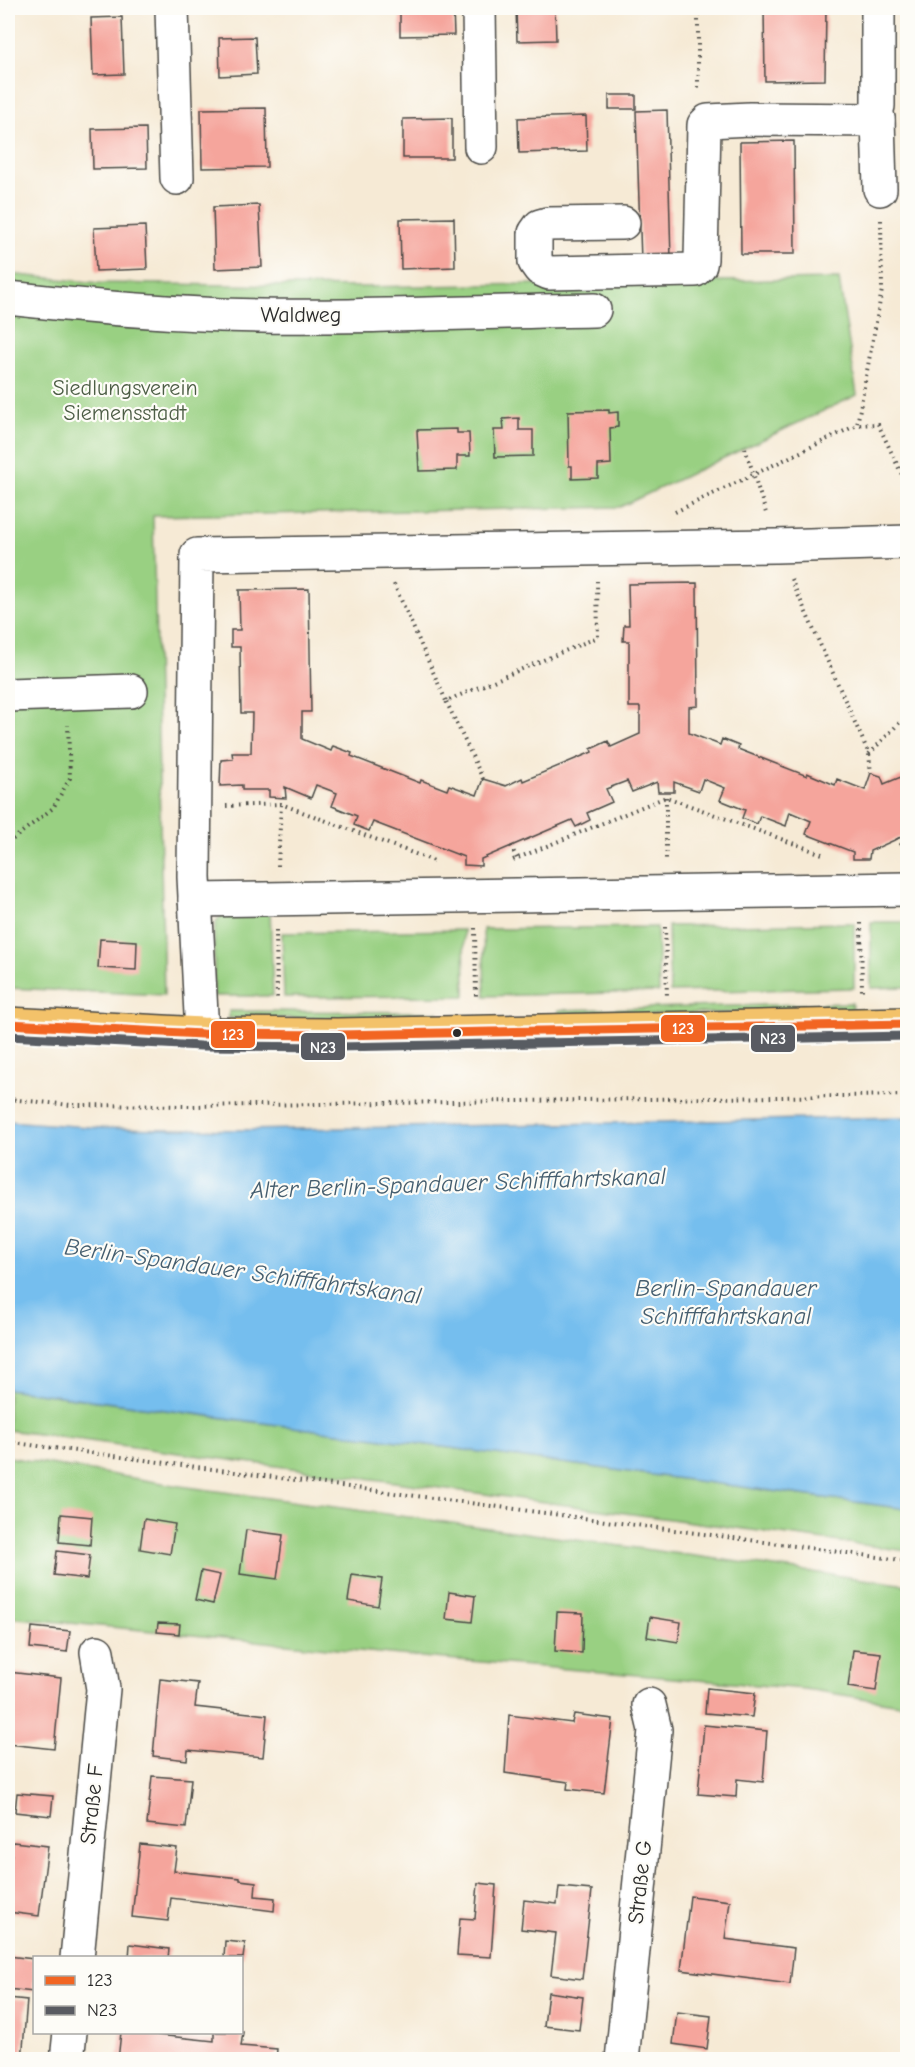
<svg xmlns="http://www.w3.org/2000/svg" width="915" height="2067" font-family="'Comic Neue',sans-serif">
  <rect width="100%" height="100%" fill="#fdfcf7"/>
  <filter id="ink" filterUnits="userSpaceOnUse"><feTurbulence type="fractalNoise" baseFrequency=".0167" numOctaves="2"/><feDisplacementMap in="SourceGraphic" scale="12" xChannelSelector="R" yChannelSelector="G"/><feConvolveMatrix kernelMatrix="1 2 1 2 8 2 1 2 1" color-interpolation-filters="sRGB"/></filter>
  <filter id="wash" filterUnits="userSpaceOnUse"><feTurbulence type="fractalNoise" baseFrequency=".008" numOctaves="4" result="noise"/><feDisplacementMap in="SourceGraphic" scale="24" xChannelSelector="R" yChannelSelector="G"/><feGaussianBlur stdDeviation="1.35" result="paint"/><feColorMatrix in="noise" values="0 0 0 0 0 0 0 0 0 0 0 0 0 0 0 0 0 1.4 0 .05"/><feComposite in="paint" operator="in"/></filter>
  <g filter="url(#wash)">
    <rect width="100%" height="100%" fill="#f6ead5"/>
    <g fill="#99d082" stroke="#627e56" stroke-width="1.5">
      <path d="M 8,274 L 99,283 L 361,287 L 839,279 L 857,395 L 620,507 L 153,516 L 164,995 L 8,988 Z"/>
      <path d="M 270,909 L 273,996 L 214,996 L 214,932 L 217,920 L 226,912 Z"/>
      <path d="M 871,922 L 907,922 L 907,987 L 871,988 Z"/>
      <path d="M 854,923 L 854,988 L 670,992 L 668,926 Z"/>
      <path d="M 657,927 L 659,992 L 485,996 L 483,929 Z"/>
      <path d="M 464,930 L 465,996 L 284,997 L 282,933 Z"/>
      <path d="M 852,1003 L 852,1010 L 559,1016 L 558,1010 Z"/>
      <path d="M 229,1011 L 438,1012 L 437,1018 L 229,1018 Z"/>
      <path d="M 8,1389 L 907,1509 L 907,1551 L 8,1430 Z"/>
      <path d="M 8,1457 L 180,1486 L 907,1585 L 907,1705 L 805,1689 L 421,1657 L 8,1617 Z"/>
    </g>
    <path fill="#75beee" stroke="#50748c" stroke-width="1.5" d="M 907,1117 L 907,1509 L 8,1389 L 8,1121 L 102,1128 L 245,1130 Z"/>
    <g id="blocks">
      <g fill="#f5a59c">
        <path d="M 400,8 L 453,8 L 454,35 L 400,36 Z"/>
        <path d="M 516,8 L 555,8 L 556,40 L 517,41 Z"/>
        <path d="M 764,8 L 826,8 L 825,80 L 765,81 Z"/>
        <path d="M 122,17 L 124,74 L 93,75 L 91,18 Z"/>
        <path d="M 255,37 L 257,74 L 220,76 L 219,38 Z"/>
        <rect x="609" y="95" width="27" height="14"/>
        <path d="M 266,108 L 267,167 L 202,168 L 201,109 Z"/>
        <path d="M 667,110 L 671,260 L 641,261 L 636,111 Z"/>
        <path d="M 586,116 L 587,151 L 519,153 L 518,118 Z"/>
        <path d="M 452,118 L 452,158 L 403,158 L 403,119 Z"/>
        <path d="M 146,128 L 147,168 L 93,169 L 92,129 Z"/>
        <path d="M 794,141 L 795,254 L 741,254 L 740,142 Z"/>
        <path d="M 259,205 L 262,267 L 215,269 L 213,207 Z"/>
        <path d="M 454,218 L 455,267 L 401,269 L 400,219 Z"/>
        <path d="M 145,226 L 147,269 L 96,271 L 94,228 Z"/>
        <path d="M 609,410 L 609,413 L 618,412 L 618,427 L 610,428 L 611,464 L 598,465 L 598,478 L 572,479 L 572,466 L 569,466 L 568,411 Z"/>
        <path d="M 519,418 L 519,430 L 533,430 L 533,456 L 495,457 L 494,430 L 504,430 L 503,419 Z"/>
        <path d="M 457,429 L 457,433 L 469,433 L 470,456 L 457,456 L 457,470 L 419,471 L 417,430 Z"/>
        <path d="M 697,583 L 698,706 L 689,707 L 689,733 L 720,745 L 722,739 L 739,746 L 738,749 L 807,776 L 807,773 L 835,785 L 837,779 L 865,790 L 871,773 L 881,776 L 884,784 L 908,774 L 908,834 L 870,851 L 869,859 L 853,859 L 853,852 L 806,834 L 811,821 L 790,812 L 786,826 L 760,816 L 757,824 L 742,818 L 745,810 L 720,800 L 725,788 L 703,779 L 699,791 L 674,782 L 674,792 L 658,792 L 657,782 L 632,792 L 627,781 L 606,789 L 612,802 L 587,813 L 590,820 L 576,827 L 572,820 L 481,859 L 481,866 L 464,865 L 464,857 L 373,822 L 369,831 L 354,825 L 357,816 L 332,806 L 337,793 L 316,785 L 311,798 L 285,787 L 286,798 L 269,797 L 269,790 L 242,790 L 242,785 L 220,786 L 221,760 L 233,759 L 232,753 L 251,753 L 252,713 L 241,713 L 240,647 L 231,647 L 231,630 L 240,630 L 239,590 L 309,589 L 311,712 L 302,712 L 302,739 L 331,751 L 333,746 L 352,753 L 351,756 L 420,783 L 421,780 L 447,790 L 449,785 L 477,795 L 483,779 L 506,786 L 522,778 L 523,781 L 592,752 L 591,749 L 608,741 L 611,747 L 640,734 L 640,707 L 629,707 L 629,641 L 623,641 L 624,625 L 629,625 L 628,584 Z"/>
        <path d="M 8,768 L 11,768 L 10,791 L 8,791 Z"/>
        <path d="M 100,939 L 137,941 L 136,970 L 98,968 Z"/>
        <path d="M 61,1514 L 92,1517 L 90,1545 L 59,1542 Z"/>
        <path d="M 144,1519 L 175,1524 L 170,1554 L 140,1549 Z"/>
        <path d="M 246,1530 L 283,1535 L 277,1579 L 240,1574 Z"/>
        <path d="M 57,1551 L 90,1555 L 87,1579 L 54,1575 Z"/>
        <path d="M 8,1569 L 13,1569 L 10,1607 L 8,1607 Z"/>
        <path d="M 201,1571 L 220,1575 L 213,1604 L 195,1600 Z"/>
        <path d="M 352,1575 L 382,1579 L 378,1606 L 348,1601 Z"/>
        <path d="M 449,1592 L 475,1596 L 472,1622 L 446,1619 Z"/>
        <path d="M 557,1612 L 583,1613 L 582,1653 L 555,1651 Z"/>
        <path d="M 650,1617 L 681,1622 L 678,1642 L 647,1637 Z"/>
        <path d="M 158,1623 L 180,1624 L 179,1634 L 157,1632 Z"/>
        <path d="M 32,1627 L 70,1631 L 67,1652 L 30,1648 Z"/>
        <path d="M 853,1650 L 881,1653 L 876,1691 L 848,1687 Z"/>
        <path d="M 8,1672 L 61,1678 L 54,1749 L 8,1744 Z"/>
        <path d="M 160,1679 L 198,1683 L 195,1707 L 267,1715 L 263,1757 L 188,1750 L 187,1760 L 153,1756 Z"/>
        <path d="M 707,1688 L 755,1693 L 752,1717 L 705,1713 Z"/>
        <path d="M 574,1714 L 613,1719 L 604,1793 L 567,1789 L 568,1782 L 505,1773 L 509,1715 L 572,1723 Z"/>
        <path d="M 704,1725 L 767,1731 L 763,1782 L 737,1779 L 736,1797 L 698,1794 Z"/>
        <path d="M 152,1776 L 191,1779 L 186,1828 L 147,1824 Z"/>
        <path d="M 17,1793 L 53,1796 L 51,1816 L 15,1812 Z"/>
        <path d="M 13,1842 L 48,1846 L 39,1916 L 8,1912 L 8,1886 Z"/>
        <path d="M 140,1844 L 177,1848 L 174,1871 L 240,1878 L 240,1880 L 256,1882 L 255,1896 L 275,1898 L 274,1911 L 171,1898 L 168,1921 L 132,1917 Z"/>
        <path d="M 478,1883 L 496,1885 L 491,1957 L 457,1955 L 460,1918 L 475,1919 Z"/>
        <path d="M 559,1887 L 592,1890 L 582,1979 L 551,1975 L 556,1933 L 521,1929 L 524,1900 L 557,1904 Z"/>
        <path d="M 690,1896 L 730,1901 L 725,1939 L 794,1948 L 790,1984 L 681,1970 Z"/>
        <path d="M 225,1941 L 245,1943 L 243,1958 L 224,1958 Z"/>
        <path d="M 130,1944 L 169,1949 L 168,1958 L 129,1958 Z"/>
        <path d="M 8,1956 L 34,1959 L 33,1992 L 8,1989 Z"/>
        <path d="M 548,1992 L 583,1997 L 579,2030 L 544,2026 Z"/>
        <path d="M 8,1998 L 27,2000 L 22,2060 L 8,2060 Z"/>
        <path d="M 677,2012 L 711,2016 L 707,2049 L 673,2044 Z"/>
        <path d="M 121,2032 L 159,2032 L 158,2035 L 214,2041 L 214,2032 L 243,2032 L 241,2046 L 277,2049 L 276,2060 L 118,2060 Z"/>
      </g>
    </g>
  </g>
  <g filter="url(#ink)">
    <use href="#blocks" fill-opacity="0" stroke="#494844" stroke-width="1.5"/>
    <g fill="none" stroke-linecap="round" stroke-linejoin="round">
      <defs>
        <g id="minor">
          <path d="M 172,8 L 177,178"/>
          <path d="M 479,8 L 481,147"/>
          <path d="M 878,8 L 878,106"/>
          <path d="M 878,118 L 880,189"/>
          <path d="M 623,223 L 547,224 L 540,226 L 535,233 L 535,262 L 540,269 L 549,273 L 695,270 L 700,265 L 701,259 L 704,125 L 708,121 L 750,119 L 878,120"/>
          <path d="M 8,298 C 78,306 150,312 221,315 C 345,319 470,312 594,310"/>
          <path d="M 8,695 L 131,691"/>
          <path d="M 195,900 L 908,889"/>
          <path d="M 202,1034 L 194,877 L 197,555 L 776,546 L 908,542"/>
          <path d="M 77,1958 L 103,1689 L 97,1652"/>
          <path d="M 67,2060 L 70,2032"/>
          <path d="M 622,2060 L 655,1730 L 649,1705"/>
        </g>
        <path id="major" d="M 8,1024 L 202,1034 L 337,1035 L 908,1024"/>
      </defs>
      <use href="#minor" stroke="#494844" stroke-width="36"/>
      <use href="#major" stroke="#494844" stroke-width="36"/>
      <g stroke="#494844" stroke-width="4" stroke-dasharray="1.5 4.5" stroke-linecap="butt">
        <path d="M 698,8 L 698,89"/>
        <path d="M 881,220 L 882,290 L 857,425 L 878,424 L 904,479 L 908,478"/>
        <path d="M 745,448 L 766,513"/>
        <path d="M 904,479 L 908,486"/>
        <path d="M 675,512 L 857,425"/>
        <path d="M 791,579 L 869,754 L 871,773"/>
        <path d="M 394,584 L 446,701"/>
        <path d="M 869,754 L 908,714"/>
        <path d="M 483,779 L 446,701 L 598,637 L 597,581"/>
        <path d="M 666,797 L 666,859"/>
        <path d="M 226,806 L 281,804 L 434,861"/>
        <path d="M 897,838 L 907,852"/>
        <path d="M 8,843 L 53,808 L 70,778 L 68,725"/>
        <path d="M 511,846 L 517,859"/>
        <path d="M 513,860 L 666,797 L 825,855"/>
        <path d="M 278,866 L 281,805"/>
        <path d="M 861,923 L 862,993"/>
        <path d="M 665,927 L 667,997"/>
        <path d="M 475,928 L 476,998"/>
        <path d="M 276,930 L 277,1001"/>
        <path d="M 8,1099 L 71,1105 L 192,1106 L 908,1095"/>
        <path d="M 8,1442 L 908,1561"/>
      </g>
      <use href="#minor" stroke="#fff" stroke-width="33"/>
      <use href="#major" stroke="#f3c26a" stroke-width="33"/>
      <defs>
        <path id="bus-1" d="M 8,1024 L 202,1034 L 337,1035 L 908,1024"/>
        <path id="bus-2" d="M 8,1036 L 201,1046 L 337,1047 L 908,1036"/>
      </defs>
      <use href="#bus-1" stroke="#fdfcf7" stroke-width="14"/>
      <use href="#bus-2" stroke="#fdfcf7" stroke-width="14"/>
      <use href="#bus-1" stroke="#f26522" stroke-width="9"/>
      <use href="#bus-2" stroke="#595b62" stroke-width="9"/>
    </g>
  </g>
  <circle fill="#2b2b2b" stroke="#fdfcf7" stroke-width="2" cx="457" cy="1033" r="5"/>
  <g text-anchor="middle" dominant-baseline="central" stroke-width="4.5" stroke-linejoin="round" paint-order="stroke">
    <g font-size="22" fill="#2b2b2b" stroke="#fdfcf7">
      <text x="301" y="315">Waldweg</text>
      <text transform="translate(92 1804) rotate(-84)">Straße F</text>
      <text transform="translate(640 1882) rotate(-84)">Straße G</text>
    </g>
    <g font-size="22" fill="#4c5d45" stroke="#fdfcf7">
      <text x="125" y="388">Siedlungsverein<tspan x="125" dy="25">Siemensstadt</tspan></text>
    </g>
    <g font-size="24" font-style="italic" fill="#455e6f" stroke="#fdfcf7">
      <text transform="translate(458 1183) rotate(-2)">Alter Berlin-Spandauer Schifffahrtskanal</text>
      <text transform="translate(243 1271) rotate(8)">Berlin-Spandauer Schifffahrtskanal</text>
      <text x="726" y="1288">Berlin-Spandauer<tspan x="726" dy="28">Schifffahrtskanal</tspan></text>
    </g>
  </g>
  <g stroke="#fdfcf7" stroke-width="2">
    <rect x="660" y="1014" width="46" height="29" rx="6" fill="#f26522"/>
    <rect x="210" y="1020" width="46" height="29" rx="6" fill="#f26522"/>
    <rect x="750" y="1024" width="46" height="29" rx="6" fill="#595b62"/>
    <rect x="300" y="1032" width="46" height="29" rx="6" fill="#595b62"/>
  </g>
  <g font-size="16" text-anchor="middle" font-weight="bold" fill="#fff">
    <text x="683" y="1034">123</text>
    <text x="233" y="1040">123</text>
    <text x="773" y="1044">N23</text>
    <text x="323" y="1053">N23</text>
  </g>
  <rect width="915" height="2067" fill="none" stroke="#fdfcf7" stroke-width="30"/>
  <rect x="33" y="1956" width="210" height="78" fill="#fdfcf7" stroke="#a9a8a5" stroke-width="1.5"/>
  <rect x="45" y="1976" width="30" height="9" fill="#f26522" stroke="#a9a8a5" stroke-width="1.5"/>
  <text x="87" y="1986" font-size="18" fill="#2b2b2b">123</text>
  <rect x="45" y="2006" width="30" height="9" fill="#595b62" stroke="#a9a8a5" stroke-width="1.5"/>
  <text x="87" y="2016" font-size="18" fill="#2b2b2b">N23</text>
</svg>
